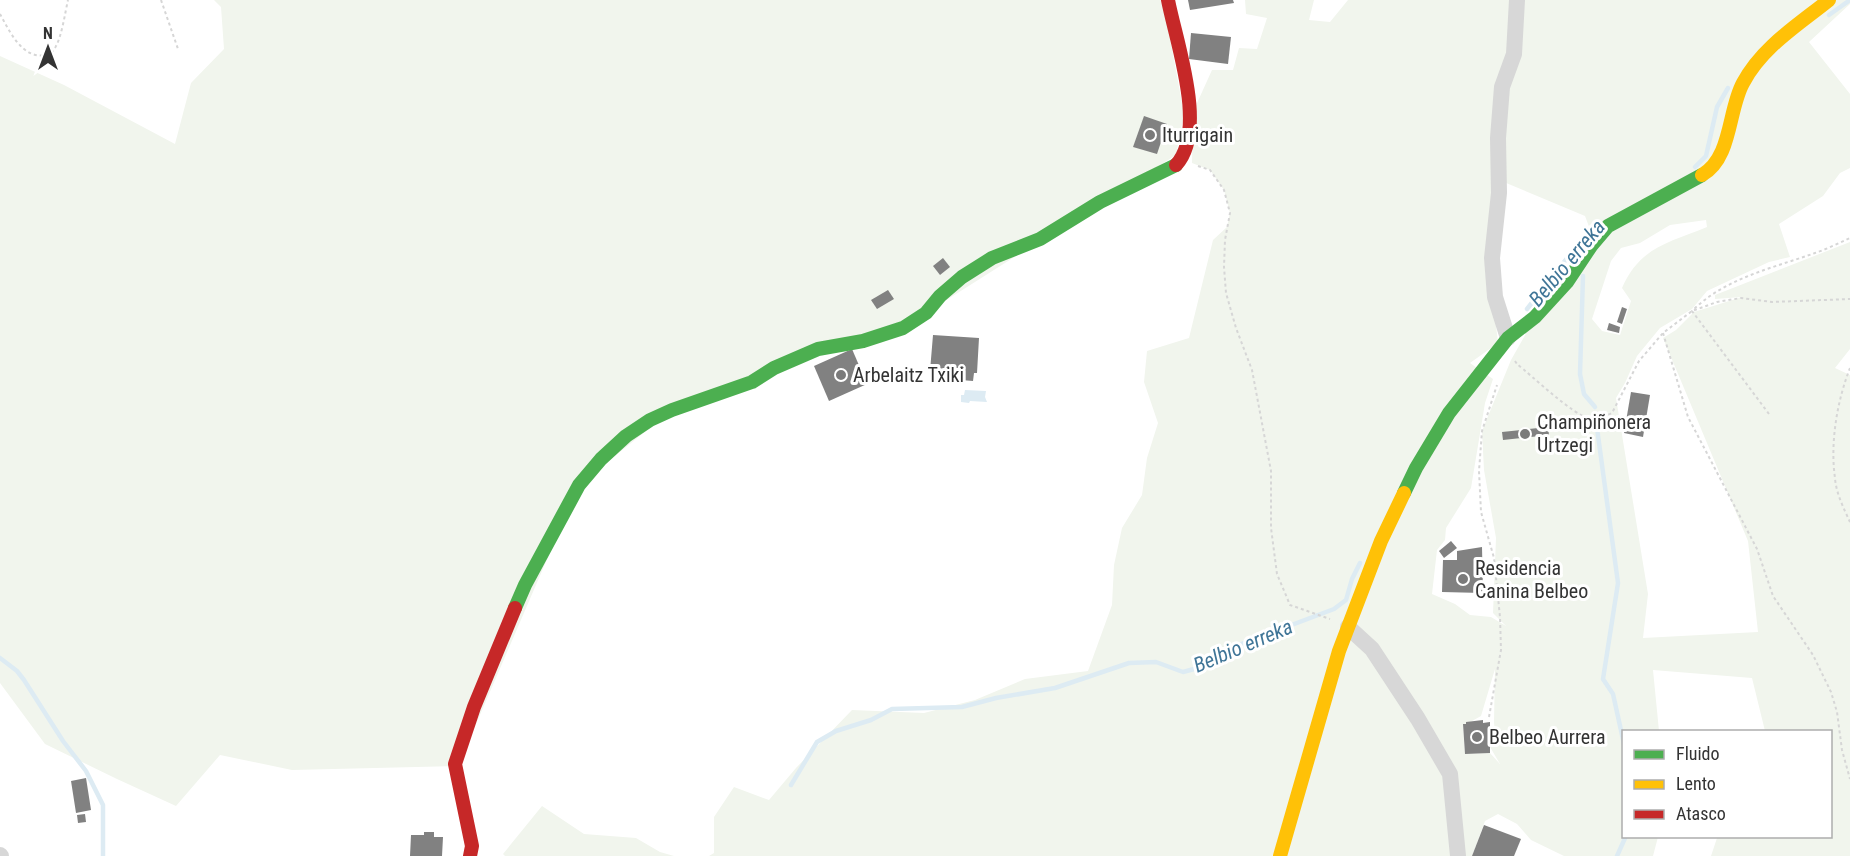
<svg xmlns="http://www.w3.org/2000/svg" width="1850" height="856" font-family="'Roboto Condensed',sans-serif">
  <rect width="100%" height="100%" fill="#fff"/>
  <g fill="#f1f5ed" fill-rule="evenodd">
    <path d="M 214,0 L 1163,0 L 1184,114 L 1176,155 L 926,313 L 672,410 L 579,485 L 458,766 L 292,770 L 220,755 L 176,806 L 117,779 L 45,744 L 0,683 L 0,56 L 64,85 L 175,144 L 191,83 L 224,49 L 221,7 Z"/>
    <path d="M 1245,0 L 1314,0 L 1309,20 L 1330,22 L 1348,0 L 1850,0 L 1850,4 L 1809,42 L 1850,94 L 1850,168 L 1840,173 L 1823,196 L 1779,224 L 1790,257 L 1769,262 L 1707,291 L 1692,309 L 1660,328 L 1637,356 L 1625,383 L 1616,398 L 1648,594 L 1643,638 L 1758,632 L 1748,541 L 1663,338 L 1676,330 L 1694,312 L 1742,297 L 1715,299 L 1715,295 L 1850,242 L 1850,349 L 1835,368 L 1850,375 L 1850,856 L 1711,856 L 1717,838 L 1722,837 L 1830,836 L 1830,732 L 1765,731 L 1752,678 L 1653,670 L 1659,731 L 1624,732 L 1624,836 L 1658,837 L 1653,856 L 1564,856 L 1531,840 L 1517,824 L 1498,814 L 1485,821 L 1472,856 L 709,856 L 714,853 L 714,817 L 734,787 L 769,800 L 796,768 L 852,710 L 924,713 L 975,700 L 1025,679 L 1088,671 L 1112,605 L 1114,565 L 1122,528 L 1142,495 L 1147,458 L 1158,423 L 1144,382 L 1147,351 L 1189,338 L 1213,240 L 1227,227 L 1230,213 L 1224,190 L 1210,170 L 1192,163 L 1193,112 L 1212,70 L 1233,70 L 1239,48 L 1257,49 L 1267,18 L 1246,14 ZM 1499,180 L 1585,216 L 1596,245 L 1528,330 L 1511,360 L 1482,431 L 1484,470 L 1496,538 L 1493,613 L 1506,626 L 1491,617 L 1470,615 L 1455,604 L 1432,594 L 1437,550 L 1445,540 L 1446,528 L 1471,488 L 1485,403 L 1493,379 L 1470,363 L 1498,343 L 1495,316 ZM 1706,220 L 1707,227 C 1668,243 1640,247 1622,288 L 1631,301 L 1620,335 L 1602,331 L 1592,319 L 1611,261 L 1621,248 L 1640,243 L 1670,225 ZM 1495,669 L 1494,722 L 1496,746 L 1490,747 L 1500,764 L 1490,753 L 1465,754 L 1463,726 L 1481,716 Z"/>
    <path d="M 542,806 L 584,834 L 636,838 L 660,852 L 674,856 L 505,856 L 503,854 Z"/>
  </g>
  <path fill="#ddebf3" d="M 965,390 L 986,391 L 985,397 L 987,402 L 970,401 L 969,403 L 961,402 L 961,395 L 964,395 Z"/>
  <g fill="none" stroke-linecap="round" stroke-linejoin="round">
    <g stroke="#ddebf3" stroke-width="4.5">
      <path d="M 1829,15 L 1850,0"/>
      <path d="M 1695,167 L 1706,156 L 1717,107 L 1728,88"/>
      <path d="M 1583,276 L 1580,374 L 1584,394 L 1595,407"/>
      <path d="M 1527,309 L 1579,243"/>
      <path d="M 1597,428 L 1618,583 L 1603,679 L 1613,694 L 1624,744"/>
      <path d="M 0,658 L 17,671 L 24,680 L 63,741 L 86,771 L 103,805 L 103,856"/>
      <path d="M 791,785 L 817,742 L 836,731 L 871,720 L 892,709 L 962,707 L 996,698 L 1055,688 L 1129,663 L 1156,662 L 1183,672 L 1209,665 L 1228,649 L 1334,609 L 1346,600 L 1352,579 L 1360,563"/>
      <path d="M 1617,856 L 1626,836"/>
    </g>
  </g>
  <g fill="#818181">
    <path d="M 1188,0 L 1233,0 L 1234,3 L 1190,10 Z"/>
    <path d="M 1191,33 L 1231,37 L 1228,64 L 1189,59 Z"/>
    <path d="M 1144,116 L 1167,124 L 1157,154 L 1133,147 Z"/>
    <path d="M 943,258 L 950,267 L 940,275 L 933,266 Z"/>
    <path d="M 888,290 L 894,299 L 877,309 L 871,300 Z"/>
    <path d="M 1622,307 L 1627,309 L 1622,324 L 1617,322 Z"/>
    <path d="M 1609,323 L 1620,327 L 1619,333 L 1607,330 Z"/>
    <path d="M 933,335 L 979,338 L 977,373 L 974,373 L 973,381 L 948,379 L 949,372 L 930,371 Z"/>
    <path d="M 852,349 L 867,384 L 829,401 L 814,366 Z"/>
    <path d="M 1631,392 L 1650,395 L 1643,437 L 1624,433 Z"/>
    <path d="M 1548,427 L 1549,435 L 1503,440 L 1502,432 Z"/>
    <path d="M 1451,541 L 1457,548 L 1444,558 L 1439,551 Z"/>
    <path d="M 1482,547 L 1483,593 L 1442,592 L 1443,560 L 1457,560 L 1457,551 Z"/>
    <path d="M 1483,720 L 1483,723 L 1490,722 L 1490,753 L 1465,754 L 1463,724 L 1466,724 L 1466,722 Z"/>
    <path d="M 86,778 L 91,810 L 76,813 L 71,781 Z"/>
    <path d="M 85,814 L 86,822 L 78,823 L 77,815 Z"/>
    <path d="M 1484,825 L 1521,839 L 1514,856 L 1472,856 Z"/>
    <path d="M 424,832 L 434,832 L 434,837 L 443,837 L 442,856 L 410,856 L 411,835 L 424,835 Z"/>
  </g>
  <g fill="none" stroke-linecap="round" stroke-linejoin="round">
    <g stroke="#d6d6d6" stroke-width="2" stroke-dasharray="3 3" stroke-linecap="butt">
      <path d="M 161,0 L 178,49"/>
      <path d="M 0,14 C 9,30 22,60 46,55 C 50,54 54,51 56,46 C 62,35 65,13 68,0"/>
      <path d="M 1198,166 L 1210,170 L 1224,190 L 1230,213 L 1225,240 L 1224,267 L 1226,293 L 1236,328 L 1252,370 L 1271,471 L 1271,528 L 1277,574 L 1290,605 L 1330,619"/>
      <path d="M 1663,333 L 1688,417 L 1757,549 L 1773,596 L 1813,655 L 1831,692 L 1837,712 L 1842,750 L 1850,779"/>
      <path d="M 1515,361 L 1517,364 C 1531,375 1574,416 1589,418 C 1597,419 1604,417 1612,413 L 1639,361 L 1663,333 L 1692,311 L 1717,302 L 1741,298 L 1772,302 L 1850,299"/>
      <path d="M 1850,368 C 1837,401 1830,443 1835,478 C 1836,493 1844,509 1850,522"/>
      <path d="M 1769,414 L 1692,311 C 1725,278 1773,268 1815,253 C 1827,249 1839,243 1850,238"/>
      <path d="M 1489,717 L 1501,650 L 1500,617 L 1494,558 L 1481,512 L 1479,471 L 1482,431 L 1497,385"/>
    </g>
    <g stroke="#d7d7d7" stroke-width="16">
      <path d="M 1508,338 L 1495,297 L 1492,258 L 1499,193 L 1498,138 L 1502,87 L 1514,54 L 1517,0"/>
      <path d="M 1348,627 L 1372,649 L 1418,719 L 1450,774 L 1458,856"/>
      <path d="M 0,855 L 1,856"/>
    </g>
    <g stroke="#4caf50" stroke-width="14">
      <path d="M 1404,493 L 1416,468 L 1449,413 L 1508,338 L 1535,317 L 1567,282 L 1591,246 L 1608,226 L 1702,175"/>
      <path d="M 515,608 L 525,585 L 579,485 L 601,459 L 626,436 L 650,420 L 672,410 L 752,382 L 774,368 L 818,349 L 863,341 L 903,328 L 926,313 L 940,296 L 962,277 L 992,258 L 1040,239 L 1100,202 L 1176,165"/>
    </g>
    <g stroke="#ffc107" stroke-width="14">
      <path d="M 1702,175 C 1732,158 1728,110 1743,83 C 1762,47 1798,25 1829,0"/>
      <path d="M 1280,856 L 1339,651 L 1381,541 L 1404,493"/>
    </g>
    <g stroke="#c62828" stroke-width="14">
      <path d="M 1168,0 C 1176,42 1208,130 1176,165"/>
      <path d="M 470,856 L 472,846 L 455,764 L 474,707 L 515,608"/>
    </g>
  </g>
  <g fill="#7a7a7a" stroke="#fff" stroke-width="2">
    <circle cx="1150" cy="135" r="6"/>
    <circle cx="841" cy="375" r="6"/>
    <circle cx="1525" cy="434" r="6"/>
    <circle cx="1463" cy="579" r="6"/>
    <circle cx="1477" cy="737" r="6"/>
  </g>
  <g text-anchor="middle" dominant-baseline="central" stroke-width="6" stroke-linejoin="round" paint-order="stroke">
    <g font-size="20" fill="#333" stroke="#fff" text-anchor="start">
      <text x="1162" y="135">Iturrigain</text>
      <text x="853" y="375">Arbelaitz Txiki</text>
      <text x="1537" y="422">Champiñonera<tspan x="1537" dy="23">Urtzegi</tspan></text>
      <text x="1475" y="568">Residencia<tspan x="1475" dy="23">Canina Belbeo</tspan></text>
      <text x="1489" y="737">Belbeo Aurrera</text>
    </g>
    <g font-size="21" font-style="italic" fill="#3f7597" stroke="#fff">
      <text transform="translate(1567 263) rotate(-50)">Belbio erreka</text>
      <text transform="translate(1243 646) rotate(-23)">Belbio erreka</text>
    </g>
  </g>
  <rect x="1622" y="730" width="210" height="108" fill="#ffffff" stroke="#adadad" stroke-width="1.5"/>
  <rect x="1634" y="750" width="30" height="9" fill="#4caf50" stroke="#adadad" stroke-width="1.5"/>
  <text x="1676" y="760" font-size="18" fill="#333333">Fluido</text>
  <rect x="1634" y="780" width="30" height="9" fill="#ffc107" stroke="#adadad" stroke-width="1.5"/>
  <text x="1676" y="790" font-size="18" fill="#333333">Lento</text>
  <rect x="1634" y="810" width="30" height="9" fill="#c62828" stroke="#adadad" stroke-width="1.5"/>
  <text x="1676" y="820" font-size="18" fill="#333333">Atasco</text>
  <g transform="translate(48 48)" stroke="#ffffff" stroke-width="4.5" paint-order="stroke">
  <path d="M0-4.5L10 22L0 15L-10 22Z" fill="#333333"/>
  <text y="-9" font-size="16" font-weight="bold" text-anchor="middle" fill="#333333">N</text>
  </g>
</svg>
